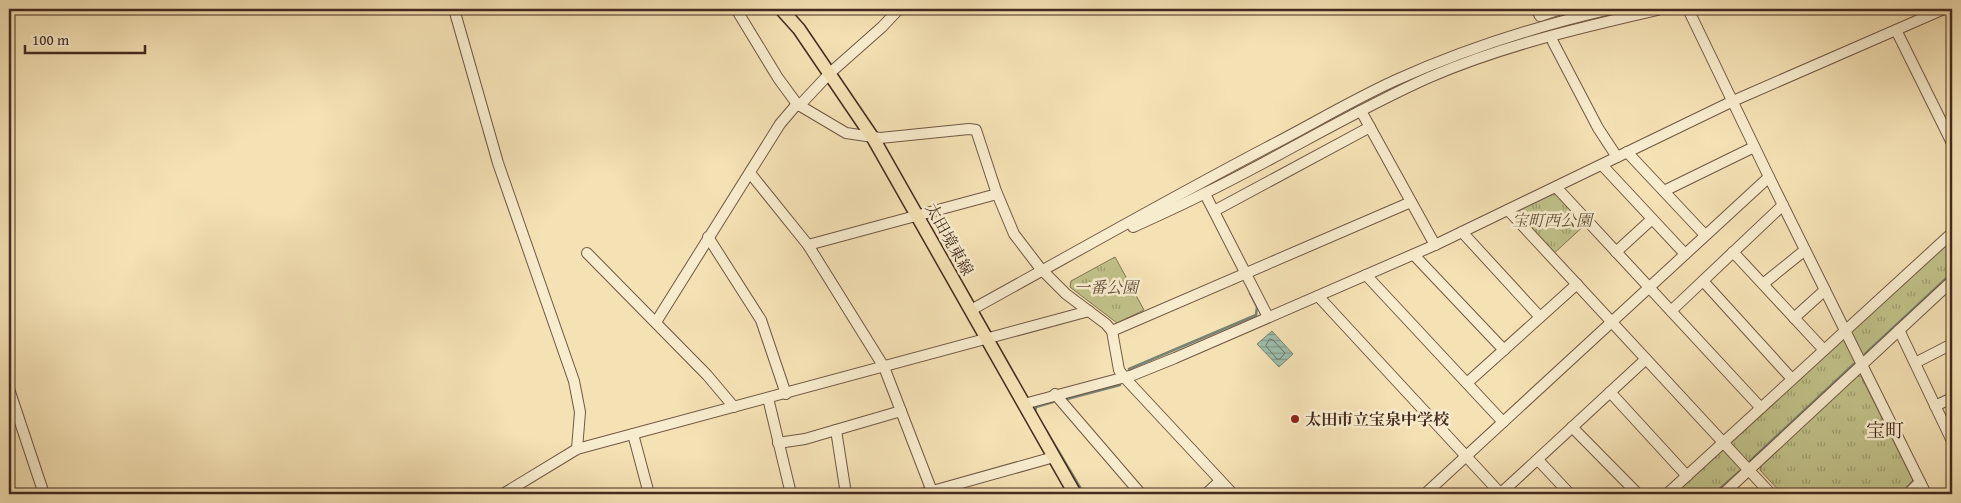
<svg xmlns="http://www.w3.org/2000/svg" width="1961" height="503" font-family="'Gentium Book Plus','Noto Serif JP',serif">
  <defs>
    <pattern id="park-tufts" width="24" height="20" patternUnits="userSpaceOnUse" patternTransform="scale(1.25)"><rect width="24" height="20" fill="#c1c189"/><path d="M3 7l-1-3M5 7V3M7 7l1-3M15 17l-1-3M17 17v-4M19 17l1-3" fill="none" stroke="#9e9d6f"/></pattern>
    <pattern id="water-rules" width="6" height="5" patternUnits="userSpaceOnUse" patternTransform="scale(1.25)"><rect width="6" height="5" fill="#9cbead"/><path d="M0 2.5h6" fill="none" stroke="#819b8c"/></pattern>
  </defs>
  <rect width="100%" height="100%" fill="#f4e1b4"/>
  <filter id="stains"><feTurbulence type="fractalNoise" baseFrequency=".004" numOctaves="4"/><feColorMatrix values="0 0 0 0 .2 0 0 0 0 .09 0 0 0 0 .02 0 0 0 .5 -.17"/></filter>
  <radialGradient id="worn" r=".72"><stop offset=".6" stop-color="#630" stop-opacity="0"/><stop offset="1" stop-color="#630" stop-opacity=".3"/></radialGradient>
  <g fill="url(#park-tufts)" stroke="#827654">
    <path d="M 1556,187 L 1588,222 L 1551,256 L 1508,210 Z"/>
    <path d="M 1952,237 L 1952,276 L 1716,494 L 1675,494 Z"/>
    <path d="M 1115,257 L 1144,310 L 1117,323 L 1070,287 L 1071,281 Z"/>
    <path d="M 1854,376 L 1861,376 L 1913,480 L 1900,494 L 1782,494 L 1760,470 L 1761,466 Z"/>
  </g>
  <path fill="url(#water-rules)" stroke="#798374" d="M 1272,331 L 1293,354 L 1279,367 L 1257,344 Z"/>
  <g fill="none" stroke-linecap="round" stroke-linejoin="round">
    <path stroke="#707466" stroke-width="1" d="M 1270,339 L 1273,340 L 1285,353 L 1280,359 L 1277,359 L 1266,346 Z"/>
    <g stroke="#798374" stroke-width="2.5">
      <path d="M 1865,354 L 1952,273"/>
      <path d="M 1129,369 L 1256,315 L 1257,307 L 1250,293"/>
      <path d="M 1067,399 L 1120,385"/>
      <path d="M 1035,412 L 1036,407 L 1053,402"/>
      <path d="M 1044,427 L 1084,494"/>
      <path d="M 1750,461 L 1854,364"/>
      <path d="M 1714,494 L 1740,471"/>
    </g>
    <defs>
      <g id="minor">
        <path d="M 454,9 L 498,163 L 574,381 L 580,412 L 577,449"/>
        <path d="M 736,9 L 778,78 L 797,104 L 846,133 L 880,138 L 969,129 L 976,130 L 996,191 L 1014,234 L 1040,268 L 1066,294 L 1106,324 L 1112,331 L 1119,370 L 1124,377 L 1233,494"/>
        <path d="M 1536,9 L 1540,16 L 1561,9"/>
        <path d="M 1688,9 L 1769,177 L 1926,494"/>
        <path d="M 1896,30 L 1952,143"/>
        <path d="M 1553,42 L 1598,128 L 1617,157"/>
        <path d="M 799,106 L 830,73 L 882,27 L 899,9"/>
        <path d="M 1361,111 L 1435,245"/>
        <path d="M 1627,152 L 1705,235"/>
        <path d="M 1602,165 L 1685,254"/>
        <path d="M 750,173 L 808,245 L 884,367 L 933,494"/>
        <path d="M 1556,187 L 1761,408"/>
        <path d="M 1664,191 L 1754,147"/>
        <path d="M 1205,194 L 1268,317"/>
        <path d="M 1508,210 L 1771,494"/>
        <path d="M 1214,211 L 1370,127"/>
        <path d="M 1133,227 C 1157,216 1182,205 1205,193 C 1281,156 1353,111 1430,77 C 1504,45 1583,27 1661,9"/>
        <path d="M 1462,232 L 1540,317"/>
        <path d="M 708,237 L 761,320 L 786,394"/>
        <path d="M 808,245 L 997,194"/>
        <path d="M 1616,252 L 1652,219"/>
        <path d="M 1733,252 L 1824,350"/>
        <path d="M 587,253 L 707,375 L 734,407"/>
        <path d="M 1414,255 L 1504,350"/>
        <path d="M 1366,275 L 1503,422"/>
        <path d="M 1703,281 L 1792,379"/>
        <path d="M 1763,284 L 1805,250"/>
        <path d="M 1318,296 L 1501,494"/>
        <path d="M 971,310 C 1069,256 1167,200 1266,148 C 1309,126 1352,100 1396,80 C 1465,49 1537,26 1611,9"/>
        <path d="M 1671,311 L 1783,205"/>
        <path d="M 1794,318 L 1825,290"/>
        <path d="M 656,322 L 780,124 L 797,104"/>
        <path d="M 1899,330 L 1952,441"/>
        <path d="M 1112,331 L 1411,202"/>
        <path d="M 1915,363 L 1952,344"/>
        <path d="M 1467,383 L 1577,284"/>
        <path d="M 9,389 L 44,494"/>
        <path d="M 1610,392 L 1687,476"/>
        <path d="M 1055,394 L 1141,494"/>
        <path d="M 768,398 L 791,494"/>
        <path d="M 1024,404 L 1133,375 L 1175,358 L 1435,245 L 1733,101 L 1944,9"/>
        <path d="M 1935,406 L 1952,398"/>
        <path d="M 1572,427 L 1638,494"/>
        <path d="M 836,430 L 846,494"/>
        <path d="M 633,434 L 649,494"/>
        <path d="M 778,443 L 805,439 L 901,411"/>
        <path d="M 1538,460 L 1570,494"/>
        <path d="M 503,494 L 577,449 L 1089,311"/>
        <path d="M 922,494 L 1054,457"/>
        <path d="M 1206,494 L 1220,481"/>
        <path d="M 1425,494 L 1769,177"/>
        <path d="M 1500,494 L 1646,359"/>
        <path d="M 1667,494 L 1952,233"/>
        <path d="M 1723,494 L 1952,281"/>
        <path d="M 1908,494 L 1920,482"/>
      </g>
      <path id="major" d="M 781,9 L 799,29 L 873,138 L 1075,494"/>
    </defs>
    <use href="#minor" stroke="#705844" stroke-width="12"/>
    <use href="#major" stroke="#442a1f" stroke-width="15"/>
    <use href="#minor" stroke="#f8ecce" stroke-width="10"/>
    <use href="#major" stroke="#f4e1b4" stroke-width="12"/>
  </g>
  <circle fill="#8f2418" stroke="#f8ecce" stroke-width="2" cx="1295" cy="419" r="5"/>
  <g text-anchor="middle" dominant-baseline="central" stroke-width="5" stroke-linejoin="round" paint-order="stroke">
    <g font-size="16" font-style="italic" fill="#63503a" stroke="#f8ecce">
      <text x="1552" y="220">宝町西公園</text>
      <text x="1106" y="287">一番公園</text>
    </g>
    <g font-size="16" fill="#442a1f" stroke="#f8ecce">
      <text transform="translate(950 239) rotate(61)">太田境東線</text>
    </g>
    <g font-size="16" font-weight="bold" fill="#442a1f" stroke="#f8ecce" text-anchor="start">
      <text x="1305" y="419">太田市立宝泉中学校</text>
    </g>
    <g font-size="19" fill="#442a1f" stroke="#f8ecce">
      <text x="1885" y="430">宝町</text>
    </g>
  </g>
  <rect width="1961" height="503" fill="none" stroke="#f4e1b4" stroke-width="30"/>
  <rect x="10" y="10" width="1941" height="483" fill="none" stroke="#442a1f" stroke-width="2.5"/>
  <rect x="15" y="15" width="1931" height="473" fill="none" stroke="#442a1f"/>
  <path d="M25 45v8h120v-8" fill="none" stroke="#442a1f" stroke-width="2.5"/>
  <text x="32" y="45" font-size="15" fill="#442a1f" stroke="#f8ecce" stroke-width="4" paint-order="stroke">100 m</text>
  <rect width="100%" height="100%" filter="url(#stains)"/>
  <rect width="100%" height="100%" fill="url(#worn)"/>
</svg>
